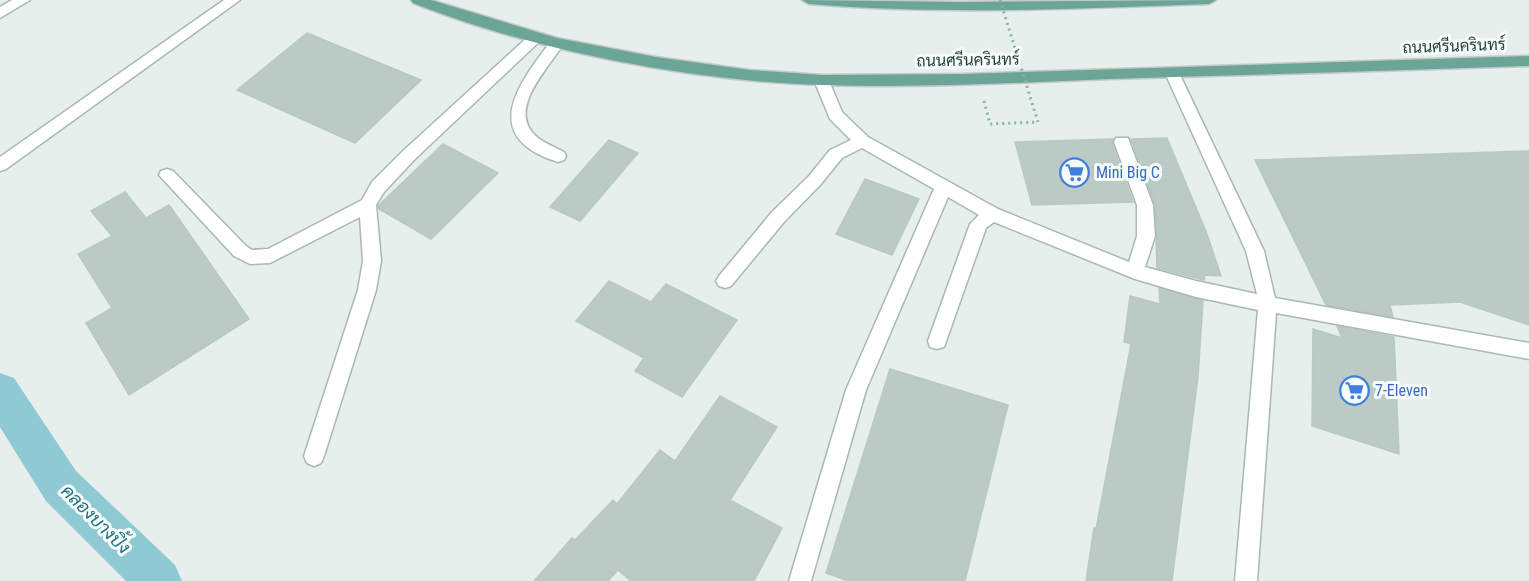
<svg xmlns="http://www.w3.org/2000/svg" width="1529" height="581" font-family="'Roboto Condensed',Sarabun,sans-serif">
  <rect width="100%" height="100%" fill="#e6efeb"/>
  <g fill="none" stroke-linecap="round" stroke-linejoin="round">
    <path fill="#8ec9d4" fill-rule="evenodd" d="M 0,373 L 14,378 L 76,471 L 175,565 L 182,581 L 126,581 L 46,501 L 0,427 Z"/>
  </g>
  <g fill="#bbcac4" stroke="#b8c9c2" stroke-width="1.5">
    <path d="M 307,33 L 421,80 L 355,143 L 237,90 Z"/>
    <path d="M 1167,138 L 1207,234 L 1221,276 L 1205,275 L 1204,280 L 1157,268 L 1155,205 L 1131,139 Z"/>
    <path d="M 1113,139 L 1112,143 L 1133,202 L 1032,205 L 1015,142 Z"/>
    <path d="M 609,140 L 638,153 L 580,221 L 550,207 Z"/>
    <path d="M 443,144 L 498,173 L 431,239 L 379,209 L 378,206 Z"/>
    <path d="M 1529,151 L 1529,325 L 1460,302 L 1390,305 L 1393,317 L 1326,305 L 1255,160 Z"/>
    <path d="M 865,179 L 919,199 L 892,255 L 836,234 Z"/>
    <path d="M 125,192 L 146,218 L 169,205 L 249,319 L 129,395 L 86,323 L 112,308 L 78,254 L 112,236 L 91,211 Z"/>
    <path d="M 609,281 L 651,302 L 666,284 L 737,320 L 682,397 L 635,371 L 644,358 L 576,321 Z"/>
    <path d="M 1159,288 L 1203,301 L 1198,376 L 1172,581 L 1086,581 L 1094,528 L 1096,529 L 1131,344 L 1124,342 L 1130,296 L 1160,304 Z"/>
    <path d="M 1337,326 L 1394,337 L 1399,454 L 1312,426 L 1313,329 L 1342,338 Z"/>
    <path d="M 890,369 L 1008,405 L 965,581 L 848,581 L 826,573 Z"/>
    <path d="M 720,396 L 777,427 L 730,500 L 782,528 L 754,581 L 631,581 L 618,570 L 608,581 L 534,581 L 572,538 L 575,540 L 613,500 L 617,504 L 660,450 L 675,461 Z"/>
  </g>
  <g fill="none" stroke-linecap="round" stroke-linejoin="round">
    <defs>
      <g id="minor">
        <path d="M 12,0 L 30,0 L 0,18 L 0,7 Z"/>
        <path d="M 224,0 L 240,0 L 6,169 L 0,171 L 0,157 Z"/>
        <path d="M 536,32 L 541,34 L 543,37 L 541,40 L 415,159 L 384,192 L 376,205 L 381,261 L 376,290 L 324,456 L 321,463 L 314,466 L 307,463 L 304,456 L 358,290 L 363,261 L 360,217 L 270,263 L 250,264 L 234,256 L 159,175 L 161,171 L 167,169 L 173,171 L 246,246 L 252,250 L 268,249 L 362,200 L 372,182 L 403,151 L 531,34 Z"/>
        <path d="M 557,38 L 564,43 C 549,68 504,111 538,138 C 546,144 555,147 564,152 L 566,156 L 564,160 L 558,162 C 478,137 518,84 552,40 Z"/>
        <path d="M 1172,68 L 1179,73 L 1264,251 L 1275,298 L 1529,343 L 1529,359 L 1276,313 L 1257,581 L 1235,581 L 1258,310 L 1196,297 L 1135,279 L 994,222 L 986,228 L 944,347 L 937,349 L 930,347 L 928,341 L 970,224 L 979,215 L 948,197 L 866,390 L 811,581 L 789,581 L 846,390 L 934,189 L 862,148 L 842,158 L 821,184 L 784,222 L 731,286 L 725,288 L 719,286 L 716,281 L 719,276 L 772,212 L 809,176 L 830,150 L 851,140 L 830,119 L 814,80 L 817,76 L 827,76 L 842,112 L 868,137 L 998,209 L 1129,262 L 1137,236 L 1137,205 L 1114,142 L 1116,138 L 1128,138 L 1153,205 L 1155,236 L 1145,267 L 1196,281 L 1257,294 L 1246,251 L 1165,73 Z"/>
      </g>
      <g id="major">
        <path d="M 411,0 L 431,0 L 557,38 L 656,57 L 750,70 L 822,75 L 962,74 L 1529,56 L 1529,66 C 1389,71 1250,75 1110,79 C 1015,83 918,88 822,85 C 692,81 534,51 413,3 Z"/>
        <path d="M 802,0 L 959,2 L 1216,0 L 1209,4 C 1075,9 942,15 809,4 Z"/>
      </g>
    </defs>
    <use href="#minor" stroke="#a8b8b2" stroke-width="3"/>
    <use href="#major" stroke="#c2cac8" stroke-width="3"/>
    <path stroke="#86b3a5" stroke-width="3" stroke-dasharray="2 4" stroke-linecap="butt" d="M 984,101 L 990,124 L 1038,122"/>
    <use href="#minor" fill="#fff" fill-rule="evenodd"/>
    <use href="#major" fill="#6aa596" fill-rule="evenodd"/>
    <path stroke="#86b3a5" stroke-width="3" stroke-dasharray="2 4" stroke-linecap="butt" d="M 1000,0 L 1038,122"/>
  </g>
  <defs>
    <symbol id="supermarket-ring" viewBox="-11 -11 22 22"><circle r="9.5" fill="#f7fbf9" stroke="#3f7fe0" stroke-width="1.5"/><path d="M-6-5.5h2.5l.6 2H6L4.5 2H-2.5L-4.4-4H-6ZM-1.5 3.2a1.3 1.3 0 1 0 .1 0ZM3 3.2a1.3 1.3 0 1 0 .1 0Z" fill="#3f7fe0"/></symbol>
  </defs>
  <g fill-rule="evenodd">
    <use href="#supermarket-ring" x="1058" y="156" width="33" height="33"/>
    <use href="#supermarket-ring" x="1338" y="374" width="33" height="33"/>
  </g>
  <g text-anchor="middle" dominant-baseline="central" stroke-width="6" stroke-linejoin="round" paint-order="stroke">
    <g font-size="16" fill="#24423a" stroke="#f7fbf9">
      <text transform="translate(1454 46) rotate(-2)">ถนนศรีนครินทร์</text>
      <text transform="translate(968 60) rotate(-1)">ถนนศรีนครินทร์</text>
    </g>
    <g font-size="16" fill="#366cbe" stroke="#f7fbf9" text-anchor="start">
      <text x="1096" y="172">Mini Big C</text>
      <text x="1375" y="390">7-Eleven</text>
    </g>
    <g font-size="18" font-style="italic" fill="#1c6f80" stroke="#f7fbf9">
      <text transform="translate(96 519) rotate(45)">คลองบางปิ้ง</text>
    </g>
  </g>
</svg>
